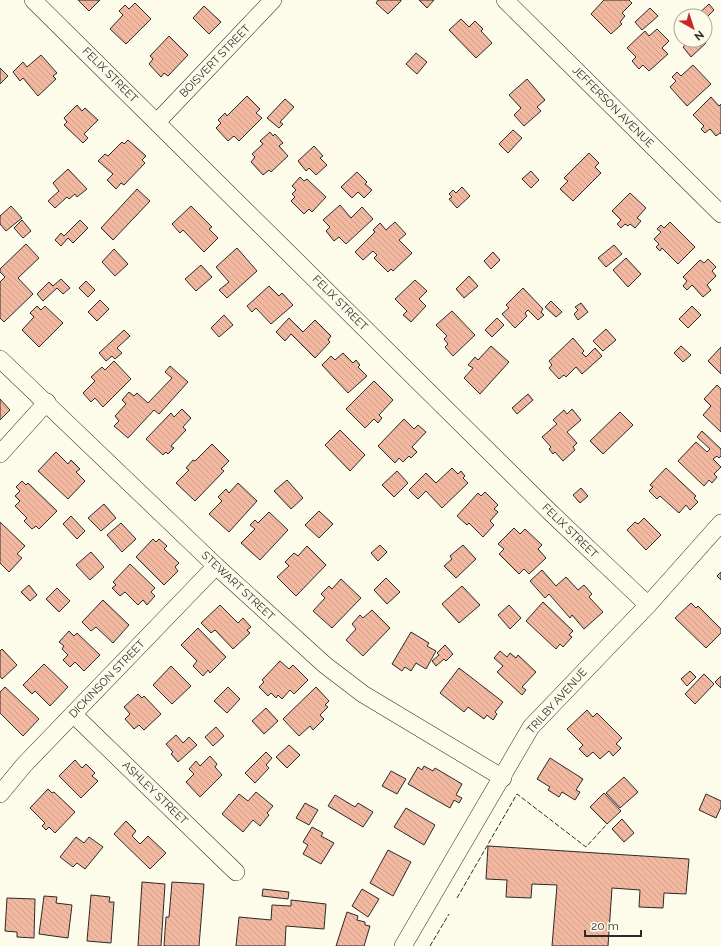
<svg xmlns="http://www.w3.org/2000/svg" width="721" height="946" font-family="Raleway,sans-serif">
  <defs>
    <pattern id="building-back-hatch" width="6" height="6" patternUnits="userSpaceOnUse"><rect width="6" height="6" fill="#f2b8a0"/><path d="M-1 5l2 2M0 0l6 6M5-1l2 2" fill="none" stroke="#d09e8a"/></pattern>
  </defs>
  <rect width="100%" height="100%" fill="#fdfbea"/>
  <g fill="url(#building-back-hatch)" stroke="#2b2b2b">
    <path d="M 78,0 L 100,0 L 89,11 Z"/>
    <path d="M 378,0 L 401,0 L 401,1 L 388,14 L 376,3 Z"/>
    <path d="M 419,0 L 434,0 L 427,8 Z"/>
    <path d="M 604,0 L 629,0 L 632,3 L 622,13 L 625,16 L 620,22 L 622,24 L 611,34 L 591,14 Z"/>
    <path d="M 135,3 L 151,19 L 126,44 L 110,29 L 123,15 L 119,11 L 125,5 L 129,9 Z"/>
    <path d="M 709,4 L 714,10 L 705,19 L 705,16 L 696,16 Z"/>
    <path d="M 204,6 L 221,22 L 209,34 L 193,18 Z"/>
    <path d="M 650,8 L 658,16 L 642,30 L 635,22 Z"/>
    <path d="M 461,19 L 469,27 L 475,21 L 483,29 L 481,31 L 492,43 L 476,58 L 449,30 Z"/>
    <path d="M 657,29 L 669,41 L 662,48 L 668,54 L 649,71 L 643,65 L 639,69 L 632,61 L 636,57 L 627,48 L 645,31 L 649,36 Z"/>
    <path d="M 169,36 L 188,55 L 168,76 L 164,73 L 161,77 L 149,64 L 153,59 L 150,56 Z"/>
    <path d="M 691,40 L 704,40 L 706,43 L 691,57 L 683,47 Z"/>
    <path d="M 416,53 L 427,62 L 417,74 L 406,64 Z"/>
    <path d="M 41,55 L 57,73 L 53,76 L 56,79 L 38,96 L 23,78 L 20,81 L 13,72 L 23,62 L 27,67 Z"/>
    <path d="M 693,65 L 711,84 L 687,106 L 670,87 L 676,81 L 672,77 L 677,72 L 681,76 Z"/>
    <path d="M 0,68 L 8,76 L 0,84 Z"/>
    <path d="M 527,79 L 545,100 L 537,107 L 541,111 L 524,126 L 514,115 L 521,108 L 509,95 Z"/>
    <path d="M 247,96 L 260,109 L 256,113 L 262,118 L 239,141 L 234,136 L 228,141 L 216,128 L 221,123 L 218,120 L 225,113 L 227,116 Z"/>
    <path d="M 711,97 L 719,106 L 721,104 L 721,134 L 720,133 L 716,136 L 710,129 L 705,133 L 701,129 L 704,126 L 693,115 Z"/>
    <path d="M 285,99 L 294,107 L 280,122 L 283,124 L 279,128 L 267,118 Z"/>
    <path d="M 77,105 L 82,111 L 85,108 L 98,120 L 84,134 L 88,138 L 83,143 L 64,125 L 67,122 L 64,118 Z"/>
    <path d="M 513,130 L 522,138 L 508,153 L 499,144 Z"/>
    <path d="M 270,132 L 273,136 L 275,134 L 283,143 L 279,146 L 288,156 L 271,172 L 269,170 L 263,175 L 251,162 L 255,157 L 252,154 L 263,144 L 260,141 Z"/>
    <path d="M 128,140 L 146,156 L 142,160 L 145,163 L 124,185 L 121,183 L 116,189 L 107,180 L 113,174 L 98,161 L 105,154 L 108,156 L 122,142 L 124,144 Z"/>
    <path d="M 314,146 L 323,156 L 320,158 L 327,165 L 316,175 L 309,168 L 306,171 L 298,161 Z"/>
    <path d="M 589,153 L 599,163 L 595,167 L 601,173 L 573,201 L 560,189 L 568,181 L 564,178 Z"/>
    <path d="M 68,169 L 87,189 L 77,197 L 75,194 L 69,199 L 67,197 L 55,208 L 48,201 L 59,191 L 53,183 Z"/>
    <path d="M 531,171 L 539,180 L 531,188 L 522,179 Z"/>
    <path d="M 357,172 L 367,182 L 365,184 L 372,190 L 364,198 L 358,192 L 352,198 L 341,187 Z"/>
    <path d="M 300,177 L 304,181 L 307,179 L 326,197 L 312,212 L 309,209 L 304,214 L 291,201 L 295,197 L 292,194 L 296,190 L 292,186 Z"/>
    <path d="M 462,187 L 470,196 L 457,208 L 449,199 L 452,197 L 449,194 L 453,190 L 456,193 Z"/>
    <path d="M 137,189 L 150,201 L 113,240 L 101,228 Z"/>
    <path d="M 630,193 L 646,208 L 637,218 L 641,221 L 635,228 L 630,224 L 628,226 L 625,224 L 621,228 L 617,224 L 621,220 L 612,211 Z"/>
    <path d="M 340,205 L 351,218 L 362,207 L 373,219 L 346,244 L 339,237 L 334,241 L 326,231 L 330,227 L 323,220 Z"/>
    <path d="M 11,206 L 22,218 L 6,231 L 0,224 L 0,216 Z"/>
    <path d="M 191,206 L 212,227 L 209,229 L 218,238 L 204,252 L 183,230 L 180,233 L 172,224 Z"/>
    <path d="M 22,220 L 31,231 L 23,238 L 14,228 Z"/>
    <path d="M 80,220 L 88,228 L 73,243 L 68,238 L 61,246 L 55,240 L 61,233 L 64,236 Z"/>
    <path d="M 395,222 L 406,234 L 399,240 L 412,253 L 393,271 L 391,269 L 388,272 L 374,258 L 377,255 L 373,251 L 363,260 L 355,252 L 375,232 L 373,230 L 380,223 L 386,230 Z"/>
    <path d="M 670,222 L 695,247 L 678,264 L 662,248 L 660,251 L 656,247 L 659,244 L 654,239 L 661,232 L 657,229 L 661,225 L 664,228 Z"/>
    <path d="M 26,244 L 39,258 L 18,278 L 33,294 L 4,322 L 0,318 L 0,282 L 5,277 L 0,272 L 0,269 Z"/>
    <path d="M 614,245 L 622,254 L 606,267 L 598,258 Z"/>
    <path d="M 237,248 L 257,271 L 227,298 L 219,290 L 229,282 L 216,267 Z"/>
    <path d="M 114,249 L 128,264 L 115,276 L 102,262 Z"/>
    <path d="M 493,252 L 500,260 L 491,269 L 484,261 Z"/>
    <path d="M 626,258 L 641,274 L 628,287 L 613,270 Z"/>
    <path d="M 708,259 L 716,267 L 712,271 L 716,276 L 707,285 L 711,290 L 703,297 L 692,285 L 687,290 L 683,286 L 687,281 L 683,277 L 700,260 L 704,263 Z"/>
    <path d="M 201,265 L 212,277 L 196,291 L 185,279 Z"/>
    <path d="M 469,276 L 478,286 L 464,298 L 456,289 Z"/>
    <path d="M 61,279 L 70,288 L 63,294 L 57,288 L 43,301 L 37,294 L 49,282 L 53,286 Z"/>
    <path d="M 415,280 L 427,291 L 419,299 L 426,306 L 411,322 L 403,315 L 407,311 L 395,299 Z"/>
    <path d="M 86,281 L 95,290 L 88,297 L 79,288 Z"/>
    <path d="M 269,286 L 279,296 L 282,293 L 293,305 L 271,324 L 256,308 L 252,312 L 247,306 Z"/>
    <path d="M 523,288 L 543,309 L 541,312 L 544,315 L 538,320 L 528,310 L 525,313 L 527,316 L 515,328 L 502,314 L 509,308 L 506,305 Z"/>
    <path d="M 100,300 L 109,309 L 97,321 L 88,312 Z"/>
    <path d="M 551,301 L 562,312 L 556,317 L 545,307 Z"/>
    <path d="M 581,303 L 588,312 L 578,320 L 574,314 L 578,310 L 575,307 Z"/>
    <path d="M 37,306 L 41,310 L 45,306 L 63,323 L 39,347 L 22,330 L 34,317 L 30,313 Z"/>
    <path d="M 692,306 L 701,315 L 688,328 L 679,319 Z"/>
    <path d="M 452,311 L 475,335 L 453,356 L 445,347 L 448,344 L 444,339 L 447,336 L 436,325 Z"/>
    <path d="M 224,315 L 233,325 L 219,337 L 211,328 Z"/>
    <path d="M 289,318 L 303,332 L 315,320 L 331,336 L 328,340 L 330,342 L 315,358 L 291,334 L 285,341 L 276,332 Z"/>
    <path d="M 497,318 L 504,325 L 492,337 L 485,330 Z"/>
    <path d="M 606,329 L 616,340 L 603,351 L 593,341 Z"/>
    <path d="M 124,330 L 130,336 L 117,348 L 122,353 L 115,359 L 112,356 L 106,361 L 99,353 Z"/>
    <path d="M 573,338 L 584,351 L 582,353 L 586,357 L 595,348 L 602,356 L 582,374 L 576,367 L 566,377 L 564,375 L 559,379 L 549,368 L 552,365 L 549,361 Z"/>
    <path d="M 491,346 L 509,362 L 480,394 L 464,378 L 473,368 L 468,365 L 475,357 L 478,360 Z"/>
    <path d="M 681,346 L 691,355 L 683,362 L 674,353 Z"/>
    <path d="M 721,347 L 721,374 L 708,361 Z"/>
    <path d="M 343,353 L 353,363 L 356,360 L 360,365 L 358,367 L 367,376 L 348,393 L 322,365 L 331,356 L 335,360 Z"/>
    <path d="M 114,361 L 131,379 L 103,407 L 95,398 L 91,402 L 83,393 L 95,381 L 91,377 L 102,367 L 105,370 Z"/>
    <path d="M 170,366 L 188,382 L 159,414 L 154,410 L 128,438 L 114,426 L 119,421 L 115,416 L 126,404 L 122,400 L 129,392 L 134,396 L 137,393 L 148,403 L 172,378 L 165,372 Z"/>
    <path d="M 374,381 L 393,400 L 379,415 L 382,418 L 378,423 L 374,419 L 365,428 L 346,409 Z"/>
    <path d="M 717,385 L 721,389 L 721,432 L 703,415 L 711,406 L 704,399 Z"/>
    <path d="M 528,394 L 533,400 L 517,414 L 512,408 Z"/>
    <path d="M 0,399 L 10,410 L 0,420 Z"/>
    <path d="M 182,409 L 191,418 L 183,427 L 186,430 L 171,446 L 174,448 L 168,454 L 166,452 L 163,455 L 146,439 L 171,413 L 174,417 Z"/>
    <path d="M 572,409 L 581,420 L 567,432 L 577,443 L 573,447 L 575,450 L 563,461 L 555,452 L 553,454 L 549,449 L 551,447 L 542,437 L 557,424 L 553,420 L 564,410 L 567,414 Z"/>
    <path d="M 620,412 L 633,425 L 603,454 L 590,441 Z"/>
    <path d="M 404,419 L 414,429 L 418,425 L 426,432 L 412,447 L 417,452 L 411,458 L 409,456 L 403,462 L 399,458 L 395,463 L 378,446 Z"/>
    <path d="M 340,430 L 365,455 L 350,471 L 325,445 Z"/>
    <path d="M 702,431 L 721,449 L 721,456 L 719,458 L 717,456 L 713,459 L 721,467 L 714,474 L 717,477 L 712,483 L 709,480 L 704,486 L 678,461 L 696,442 L 707,452 L 710,449 L 697,437 Z"/>
    <path d="M 212,444 L 229,461 L 221,469 L 224,471 L 195,501 L 176,483 L 189,470 L 186,468 L 193,460 L 195,461 Z"/>
    <path d="M 56,452 L 68,464 L 71,460 L 80,469 L 76,472 L 85,481 L 68,499 L 38,471 Z"/>
    <path d="M 452,468 L 458,474 L 461,471 L 465,476 L 463,478 L 468,483 L 442,508 L 426,491 L 418,499 L 409,490 L 426,473 L 436,483 Z"/>
    <path d="M 666,468 L 696,496 L 694,498 L 698,502 L 690,510 L 686,505 L 679,513 L 660,496 L 657,499 L 649,491 L 653,487 L 650,485 Z"/>
    <path d="M 397,471 L 408,483 L 394,497 L 382,485 Z"/>
    <path d="M 287,480 L 303,498 L 291,509 L 274,491 Z"/>
    <path d="M 22,481 L 26,485 L 28,483 L 57,511 L 39,529 L 36,526 L 32,529 L 24,521 L 27,518 L 15,506 L 20,501 L 15,496 L 20,491 L 16,487 Z"/>
    <path d="M 238,483 L 257,501 L 229,532 L 209,514 L 222,501 L 218,497 L 226,489 L 229,493 Z"/>
    <path d="M 581,488 L 588,496 L 580,503 L 573,495 Z"/>
    <path d="M 485,492 L 498,505 L 494,509 L 498,512 L 490,521 L 494,525 L 483,537 L 469,523 L 467,525 L 457,516 L 478,493 L 481,496 Z"/>
    <path d="M 104,504 L 116,518 L 101,531 L 88,518 Z"/>
    <path d="M 319,511 L 333,524 L 319,538 L 305,525 Z"/>
    <path d="M 269,512 L 288,530 L 260,560 L 241,543 L 255,529 L 250,525 L 255,520 L 258,523 Z"/>
    <path d="M 71,516 L 85,531 L 77,539 L 63,524 Z"/>
    <path d="M 644,518 L 661,535 L 646,550 L 627,530 L 635,522 L 638,524 Z"/>
    <path d="M 0,522 L 25,546 L 17,554 L 22,558 L 9,572 L 0,563 Z"/>
    <path d="M 121,523 L 136,539 L 122,552 L 107,535 Z"/>
    <path d="M 514,528 L 520,534 L 525,529 L 542,545 L 538,549 L 546,558 L 529,574 L 524,569 L 519,574 L 499,554 L 504,549 L 498,544 Z"/>
    <path d="M 153,539 L 156,542 L 159,539 L 167,546 L 164,549 L 179,563 L 175,567 L 178,571 L 164,585 L 136,557 Z"/>
    <path d="M 380,545 L 387,552 L 378,561 L 371,553 Z"/>
    <path d="M 463,545 L 476,559 L 456,578 L 444,566 L 452,559 L 450,556 Z"/>
    <path d="M 307,546 L 326,565 L 296,596 L 277,577 L 289,566 L 285,562 L 294,553 L 298,556 Z"/>
    <path d="M 91,552 L 104,567 L 90,580 L 76,565 Z"/>
    <path d="M 130,564 L 155,588 L 151,592 L 155,596 L 147,605 L 143,600 L 138,605 L 125,592 L 120,596 L 112,588 L 116,585 L 113,582 Z"/>
    <path d="M 542,570 L 556,586 L 566,577 L 578,590 L 584,585 L 592,594 L 589,597 L 603,612 L 584,629 L 572,615 L 570,618 L 549,594 L 545,598 L 530,581 Z"/>
    <path d="M 721,572 L 721,580 L 717,576 Z"/>
    <path d="M 386,578 L 400,592 L 387,604 L 374,590 Z"/>
    <path d="M 341,579 L 361,598 L 332,628 L 313,611 L 325,598 L 321,594 L 329,586 L 332,589 Z"/>
    <path d="M 29,585 L 37,595 L 30,601 L 21,592 Z"/>
    <path d="M 462,586 L 480,605 L 459,623 L 442,604 Z"/>
    <path d="M 57,588 L 70,601 L 59,612 L 46,599 Z"/>
    <path d="M 103,600 L 129,625 L 113,643 L 96,627 L 91,631 L 82,622 Z"/>
    <path d="M 543,602 L 573,631 L 569,635 L 572,637 L 563,647 L 560,644 L 556,649 L 526,621 Z"/>
    <path d="M 691,603 L 696,608 L 698,606 L 721,629 L 721,633 L 706,648 L 675,618 Z"/>
    <path d="M 220,605 L 238,623 L 243,618 L 251,627 L 247,630 L 250,633 L 233,649 L 215,630 L 211,633 L 201,623 Z"/>
    <path d="M 509,605 L 521,618 L 510,629 L 498,615 Z"/>
    <path d="M 372,610 L 390,628 L 363,656 L 346,640 L 356,629 L 352,624 L 360,615 L 363,618 Z"/>
    <path d="M 198,628 L 226,657 L 210,673 L 208,670 L 203,676 L 193,666 L 197,661 L 181,645 Z"/>
    <path d="M 69,631 L 74,636 L 77,633 L 100,655 L 84,671 L 75,662 L 70,667 L 63,660 L 68,655 L 62,649 L 64,646 L 59,642 Z"/>
    <path d="M 411,632 L 429,643 L 427,646 L 436,651 L 426,669 L 416,663 L 411,671 L 405,667 L 402,671 L 392,664 Z"/>
    <path d="M 445,645 L 453,654 L 446,661 L 444,659 L 436,666 L 432,661 L 439,655 L 437,653 Z"/>
    <path d="M 2,649 L 17,665 L 2,679 L 0,676 L 0,651 Z"/>
    <path d="M 500,651 L 507,657 L 510,653 L 516,658 L 518,655 L 536,672 L 522,687 L 526,690 L 522,695 L 497,672 L 503,666 L 494,658 Z"/>
    <path d="M 280,661 L 289,669 L 293,665 L 308,680 L 294,694 L 290,690 L 282,699 L 278,695 L 276,698 L 271,693 L 268,696 L 259,687 L 264,682 L 262,680 Z"/>
    <path d="M 44,664 L 68,687 L 50,706 L 35,691 L 32,694 L 23,685 Z"/>
    <path d="M 171,666 L 191,686 L 172,704 L 153,685 Z"/>
    <path d="M 459,668 L 503,702 L 495,712 L 497,714 L 493,720 L 487,715 L 484,719 L 468,707 L 464,712 L 440,693 Z"/>
    <path d="M 690,671 L 696,677 L 687,686 L 681,679 Z"/>
    <path d="M 704,674 L 714,684 L 695,704 L 685,694 Z"/>
    <path d="M 721,676 L 721,688 L 715,682 Z"/>
    <path d="M 5,687 L 39,719 L 23,736 L 0,713 L 0,692 Z"/>
    <path d="M 228,687 L 240,699 L 227,713 L 214,701 Z"/>
    <path d="M 316,687 L 329,701 L 325,705 L 328,707 L 320,715 L 324,719 L 313,730 L 310,726 L 299,736 L 283,719 Z"/>
    <path d="M 138,694 L 142,698 L 144,696 L 161,714 L 144,730 L 139,725 L 134,729 L 125,719 L 130,714 L 124,707 Z"/>
    <path d="M 266,708 L 278,721 L 264,734 L 252,721 Z"/>
    <path d="M 587,710 L 593,717 L 597,713 L 622,738 L 616,744 L 621,748 L 613,756 L 609,751 L 600,759 L 593,752 L 587,757 L 579,749 L 583,745 L 567,729 Z"/>
    <path d="M 216,727 L 224,736 L 213,746 L 205,737 Z"/>
    <path d="M 176,735 L 183,743 L 189,737 L 197,745 L 178,762 L 171,754 L 173,752 L 166,744 Z"/>
    <path d="M 289,745 L 300,755 L 287,768 L 276,757 Z"/>
    <path d="M 266,752 L 272,758 L 266,765 L 269,768 L 255,783 L 245,773 Z"/>
    <path d="M 210,756 L 217,764 L 215,767 L 222,775 L 200,797 L 186,782 L 194,774 L 189,769 L 196,761 L 200,766 Z"/>
    <path d="M 550,758 L 583,779 L 576,790 L 580,792 L 575,800 L 562,792 L 559,797 L 548,790 L 550,787 L 537,779 Z"/>
    <path d="M 75,760 L 82,768 L 86,764 L 95,773 L 92,776 L 98,781 L 81,798 L 59,776 Z"/>
    <path d="M 424,766 L 433,771 L 435,768 L 462,784 L 456,795 L 462,798 L 459,803 L 454,800 L 450,808 L 408,784 L 418,767 L 422,770 Z"/>
    <path d="M 391,771 L 406,779 L 397,794 L 382,786 Z"/>
    <path d="M 624,777 L 638,792 L 620,808 L 606,793 Z"/>
    <path d="M 48,789 L 52,793 L 54,792 L 75,812 L 55,833 L 49,827 L 46,830 L 42,826 L 45,823 L 30,808 Z"/>
    <path d="M 256,792 L 273,806 L 267,813 L 269,815 L 260,826 L 253,820 L 243,832 L 222,814 L 239,794 L 248,801 Z"/>
    <path d="M 604,793 L 621,811 L 607,824 L 590,807 Z"/>
    <path d="M 706,794 L 721,801 L 721,807 L 716,818 L 699,810 Z"/>
    <path d="M 335,795 L 355,807 L 358,803 L 373,812 L 363,827 L 328,806 Z"/>
    <path d="M 305,803 L 318,810 L 309,825 L 296,818 Z"/>
    <path d="M 406,808 L 435,825 L 424,845 L 394,827 Z"/>
    <path d="M 622,819 L 634,833 L 624,842 L 612,829 Z"/>
    <path d="M 126,821 L 136,831 L 132,836 L 140,844 L 148,836 L 166,853 L 150,869 L 114,834 Z"/>
    <path d="M 312,827 L 323,833 L 321,836 L 334,843 L 321,864 L 303,854 L 308,845 L 303,842 Z"/>
    <path d="M 76,837 L 84,843 L 89,837 L 103,847 L 85,869 L 77,863 L 73,867 L 60,857 Z"/>
    <path d="M 488,846 L 689,859 L 686,894 L 664,893 L 663,908 L 639,907 L 640,890 L 612,888 L 608,946 L 552,946 L 557,885 L 532,884 L 531,898 L 506,897 L 507,880 L 486,879 Z"/>
    <path d="M 388,850 L 411,862 L 393,896 L 370,883 Z"/>
    <path d="M 142,882 L 165,884 L 161,946 L 138,946 Z"/>
    <path d="M 172,882 L 204,884 L 199,946 L 164,946 L 166,917 L 169,917 Z"/>
    <path d="M 263,889 L 289,892 L 288,899 L 262,896 Z"/>
    <path d="M 362,889 L 379,899 L 368,917 L 352,906 Z"/>
    <path d="M 91,895 L 110,897 L 109,902 L 114,902 L 111,943 L 87,941 Z"/>
    <path d="M 44,896 L 57,897 L 56,903 L 72,905 L 68,938 L 39,934 Z"/>
    <path d="M 7,898 L 35,899 L 34,938 L 17,937 L 17,932 L 5,931 Z"/>
    <path d="M 291,900 L 326,904 L 324,929 L 286,926 L 285,946 L 236,946 L 239,917 L 271,920 L 272,905 L 291,906 Z"/>
    <path d="M 347,912 L 358,916 L 357,920 L 365,922 L 365,925 L 370,926 L 364,946 L 336,946 Z"/>
  </g>
  <g fill="none" stroke-linecap="round" stroke-linejoin="round">
    <defs>
      <g id="minor">
        <path d="M 33,0 L 550,512 L 648,605"/>
        <path d="M 505,0 L 721,214"/>
        <path d="M 157,122 L 273,0"/>
        <path d="M 0,359 L 216,566 L 325,665 L 363,694 L 503,778"/>
        <path d="M 0,454 L 47,402"/>
        <path d="M 73,714 L 236,872"/>
        <path d="M 0,794 L 24,765 L 216,566"/>
        <path d="M 403,946 L 531,727 L 648,605 L 721,523"/>
      </g>
    </defs>
    <use href="#minor" stroke="#2b2b2b" stroke-width="18"/>
    <use href="#minor" stroke="#fdfbea" stroke-width="17"/>
    <g stroke="#2b2b2b" stroke-width="1" stroke-dasharray="5 2" stroke-linecap="butt">
      <path d="M 457,898 L 517,794 L 586,847 L 607,824"/>
      <path d="M 430,946 L 449,914"/>
    </g>
  </g>
  <g text-anchor="middle" dominant-baseline="central" stroke-width="3" stroke-linejoin="round" paint-order="stroke">
    <g font-size="11" fill="#2b2b2b" stroke="#fdfbea">
      <text transform="translate(215 61) rotate(-46)">BOISVERT STREET</text>
      <text transform="translate(110 75) rotate(45)">FELIX STREET</text>
      <text transform="translate(613 107) rotate(45)">JEFFERSON AVENUE</text>
      <text transform="translate(340 303) rotate(45)">FELIX STREET</text>
      <text transform="translate(570 531) rotate(44)">FELIX STREET</text>
      <text transform="translate(238 586) rotate(43)">STEWART STREET</text>
      <text transform="translate(107 679) rotate(-46)">DICKINSON STREET</text>
      <text transform="translate(557 701) rotate(-48)">TRILBY AVENUE</text>
      <text transform="translate(155 793) rotate(44)">ASHLEY STREET</text>
    </g>
  </g>
  <g transform="translate(693 28) rotate(141)"><circle r="19" fill="#fdfbea" stroke="#a9a89e"/>
  <path d="M0-3L7 15L0 10L-7 15Z" fill="#c62828"/>
  <text y="-6" font-size="11" font-weight="bold" text-anchor="middle" fill="#2b2b2b">N</text>
  </g>
  <path d="M585 930v6h56v-6" fill="none" stroke="#2b2b2b" stroke-width="2"/>
  <text x="591" y="930" font-size="12" fill="#2b2b2b" stroke="#fdfbea" stroke-width="3" paint-order="stroke">20 m</text>
</svg>
